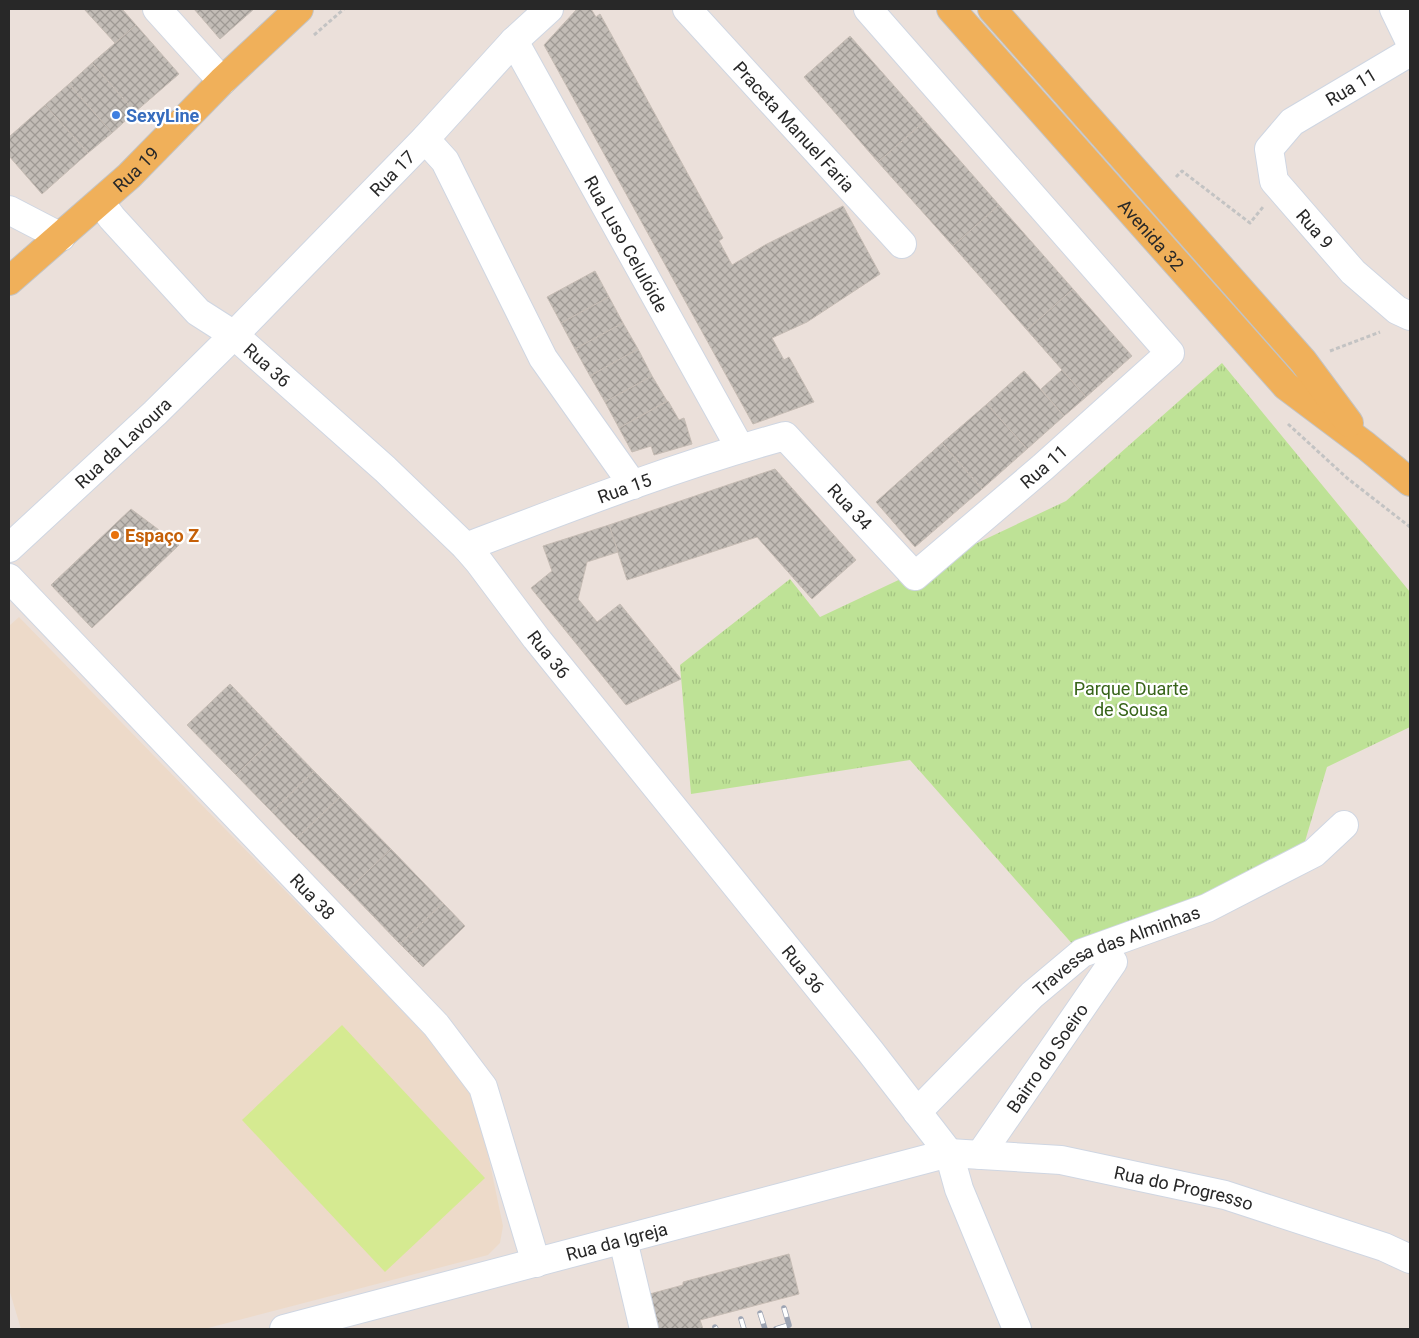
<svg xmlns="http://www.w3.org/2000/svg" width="1419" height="1338" font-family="Roboto,sans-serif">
  <defs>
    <pattern id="park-tufts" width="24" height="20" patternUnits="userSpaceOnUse" patternTransform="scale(1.25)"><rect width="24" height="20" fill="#bee296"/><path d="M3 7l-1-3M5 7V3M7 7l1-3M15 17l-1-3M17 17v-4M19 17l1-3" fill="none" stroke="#a3c281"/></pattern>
    <pattern id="building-cross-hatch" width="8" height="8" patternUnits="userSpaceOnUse" patternTransform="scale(1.25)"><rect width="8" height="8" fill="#c2bcb6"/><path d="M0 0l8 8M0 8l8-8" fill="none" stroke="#9e9994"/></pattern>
  </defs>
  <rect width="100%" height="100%" fill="#ebe0da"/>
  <path fill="#eddac9" d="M 19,617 L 440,1050 L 478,1106 L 503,1226 L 500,1243 L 488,1255 L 204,1329 L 21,1329 L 9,1289 L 9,626 Z"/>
  <path fill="url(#park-tufts)" d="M 1222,363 L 1410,592 L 1410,727 L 1327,767 L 1301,855 L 1075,947 L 910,760 L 691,794 L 680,665 L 790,579 L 820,617 L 1066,501 Z"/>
  <path fill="#d5ea91" d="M 342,1025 L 485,1178 L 385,1272 L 242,1120 Z"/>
  <g fill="url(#building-cross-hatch)" stroke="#c6bcb4">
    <path d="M 84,9 L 122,9 L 136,25 L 115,43 Z"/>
    <path d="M 194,9 L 254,9 L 220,39 Z"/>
    <path d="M 577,9 L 591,9 L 596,17 L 600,14 L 723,238 L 719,241 L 732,265 L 765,245 L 843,206 L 880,274 L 807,322 L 772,338 L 784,360 L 789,357 L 814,402 L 753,424 L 544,45 Z"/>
    <path d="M 136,25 L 179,74 L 135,112 L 92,63 Z"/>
    <path d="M 850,36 L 925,121 L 878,162 L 804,77 Z"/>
    <path d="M 92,63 L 135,112 L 112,133 L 69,84 Z"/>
    <path d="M 69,84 L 112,133 L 88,153 L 45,105 Z"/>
    <path d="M 45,105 L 88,153 L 42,194 L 9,156 L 9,137 Z"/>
    <path d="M 925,121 L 999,205 L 953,246 L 878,162 Z"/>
    <path d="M 999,205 L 1073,289 L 1027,330 L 953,246 Z"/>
    <path d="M 595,271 L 609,297 L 561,323 L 547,297 Z"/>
    <path d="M 1073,289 L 1132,356 L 1086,397 L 1027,330 Z"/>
    <path d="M 609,297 L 623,323 L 575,349 L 561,323 Z"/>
    <path d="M 623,323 L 638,349 L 590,376 L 575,349 Z"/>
    <path d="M 638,349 L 652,376 L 605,402 L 590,376 Z"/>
    <path d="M 1062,370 L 1086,397 L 1064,416 L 1041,389 Z"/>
    <path d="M 1024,371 L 1064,416 L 1027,449 L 987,404 Z"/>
    <path d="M 652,376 L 667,401 L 619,428 L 605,402 Z"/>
    <path d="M 668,401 L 679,420 L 684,418 L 692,444 L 654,455 L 651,446 L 632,452 L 619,428 Z"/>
    <path d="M 987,404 L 1027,449 L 982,489 L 942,443 Z"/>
    <path d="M 942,443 L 982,489 L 915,547 L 876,502 Z"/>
    <path d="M 775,469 L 856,560 L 812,599 L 757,537 L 627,580 L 609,525 Z"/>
    <path d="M 131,509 L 179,545 L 92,628 L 51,585 Z"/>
    <path d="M 609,525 L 618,552 L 587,562 L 578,599 L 597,622 L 620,604 L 681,679 L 626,705 L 531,588 L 552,571 L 543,546 Z"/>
    <path d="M 230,684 L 278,734 L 236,775 L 187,725 Z"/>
    <path d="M 278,734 L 314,771 L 272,812 L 236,775 Z"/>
    <path d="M 314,771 L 340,797 L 297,838 L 272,812 Z"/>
    <path d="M 340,797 L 391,849 L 348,890 L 297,838 Z"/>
    <path d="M 391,849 L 443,903 L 400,944 L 348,890 Z"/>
    <path d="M 443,903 L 465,926 L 423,967 L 400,944 Z"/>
    <path d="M 789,1254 L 799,1294 L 700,1320 L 703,1329 L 655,1329 L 646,1295 L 683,1285 L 683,1282 Z"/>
  </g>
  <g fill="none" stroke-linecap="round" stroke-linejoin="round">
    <defs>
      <g id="minor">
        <path d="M 157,9 L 222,81"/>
        <path id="s1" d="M 687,9 L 902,244"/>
        <path d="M 1394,9 L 1410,42"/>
        <path id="s2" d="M 514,41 L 740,448"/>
        <path id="s3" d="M 1410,52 L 1292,122 L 1269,149 L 1274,181 L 1353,272 L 1397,310 L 1410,316"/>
        <path d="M 425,139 L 445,161 L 543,358 L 633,485"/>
        <path id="s4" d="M 100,202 L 112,218 L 198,312 L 234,335 L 385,469 L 466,547 L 479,562 L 536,638 L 870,1051 L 949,1153 L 959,1189 L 1017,1329"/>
        <path d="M 9,210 L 61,237"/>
        <path id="s5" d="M 466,547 C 571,507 676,466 785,436 L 915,576 L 1043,467 L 1170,353 L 868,9"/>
        <path id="s6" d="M 9,548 L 155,413 L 234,335 L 425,139 L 514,41 L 549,9"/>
        <path id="s7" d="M 9,578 L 436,1025 L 483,1087 L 536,1263"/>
        <path id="s8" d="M 917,1112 L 1032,995 L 1082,953 L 1207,908 L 1314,853 L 1344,825"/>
        <path id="s9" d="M 980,1155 L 1113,962"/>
        <path d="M 623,1240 L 644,1329"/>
        <path id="s10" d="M 284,1329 L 949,1153 L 1061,1160 L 1225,1195 L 1384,1247 L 1410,1259"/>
      </g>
      <g id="major">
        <path id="s11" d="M 951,9 L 1286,386 L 1366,446 L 1410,482"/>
        <path d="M 992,9 L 1303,361 L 1349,423"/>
        <path id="s12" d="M 9,281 L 129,176 L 222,81 L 299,9"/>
      </g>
    </defs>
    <use href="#minor" stroke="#cfd6e2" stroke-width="30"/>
    <use href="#major" stroke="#c3c3c3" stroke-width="30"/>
    <g stroke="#c3c3c3" stroke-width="3" stroke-dasharray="4 2.5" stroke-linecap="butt">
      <path d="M 314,35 L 344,9"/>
      <path d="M 1176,177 L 1182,171 L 1250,223 L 1263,207"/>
      <path d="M 1330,351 L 1380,332"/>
      <path d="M 1288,424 L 1347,478 L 1410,527"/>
    </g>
    <use href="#minor" stroke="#fff" stroke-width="28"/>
    <use href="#major" stroke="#f0b05a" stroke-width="28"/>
    <defs>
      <g id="rail">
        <path d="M 760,1313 L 765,1329"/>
        <path d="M 741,1319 L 744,1329"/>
        <path d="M 715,1327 L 716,1329"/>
        <path d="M 776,1329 L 789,1325 L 784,1308"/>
      </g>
    </defs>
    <use href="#rail" stroke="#9da4b3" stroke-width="5.5"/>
    <use href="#rail" stroke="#fff" stroke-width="4" stroke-dasharray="11" stroke-linecap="butt"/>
  </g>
  <circle fill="#3f7fe0" stroke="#fff" stroke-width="2" cx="116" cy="115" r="5"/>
  <circle fill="#e8710a" stroke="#fff" stroke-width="2" cx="115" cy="535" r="5"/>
  <g text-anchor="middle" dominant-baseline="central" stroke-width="4.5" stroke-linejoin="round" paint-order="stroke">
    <g font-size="18" fill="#282828" stroke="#fff">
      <text transform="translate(1351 87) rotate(-31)">Rua 11</text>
      <text stroke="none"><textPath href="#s1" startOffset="159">Praceta Manuel Faria</textPath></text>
      <text stroke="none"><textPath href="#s12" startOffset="169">Rua 19</textPath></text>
      <text stroke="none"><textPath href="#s6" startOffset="536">Rua 17</textPath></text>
      <text stroke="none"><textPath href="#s3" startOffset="268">Rua 9</textPath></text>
      <text stroke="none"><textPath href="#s11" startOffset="302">Avenida 32</textPath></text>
      <text stroke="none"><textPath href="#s2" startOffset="232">Rua Luso Celulóide</textPath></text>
      <text stroke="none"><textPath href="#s4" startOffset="235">Rua 36</textPath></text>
      <text stroke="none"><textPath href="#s6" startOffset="155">Rua da Lavoura</textPath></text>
      <text stroke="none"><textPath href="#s5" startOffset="698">Rua 11</textPath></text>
      <text stroke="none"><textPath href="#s5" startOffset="169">Rua 15</textPath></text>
      <text stroke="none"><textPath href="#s5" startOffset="434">Rua 34</textPath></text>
      <text stroke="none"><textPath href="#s4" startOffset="640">Rua 36</textPath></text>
      <text stroke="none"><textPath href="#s7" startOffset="440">Rua 38</textPath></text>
      <text stroke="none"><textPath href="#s8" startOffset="261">Travessa das Alminhas</textPath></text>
      <text stroke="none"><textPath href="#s4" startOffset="1045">Rua 36</textPath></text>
      <text stroke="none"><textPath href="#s9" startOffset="118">Bairro do Soeiro</textPath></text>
      <text stroke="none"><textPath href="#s10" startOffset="926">Rua do Progresso</textPath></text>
      <text stroke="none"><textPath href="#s10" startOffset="344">Rua da Igreja</textPath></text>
    </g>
    <g font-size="18" font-weight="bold" fill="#366cbe" stroke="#fff" text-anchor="start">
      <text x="126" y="115">SexyLine</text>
    </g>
    <g font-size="18" font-weight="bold" fill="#c56008" stroke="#fff" text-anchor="start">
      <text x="125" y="535">Espaço Z</text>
    </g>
    <g font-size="18" fill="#376419" stroke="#fff">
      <text x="1131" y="688">Parque Duarte<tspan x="1131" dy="21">de Sousa</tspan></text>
    </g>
  </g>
  <rect width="1419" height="1338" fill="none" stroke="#282828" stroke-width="20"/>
</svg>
